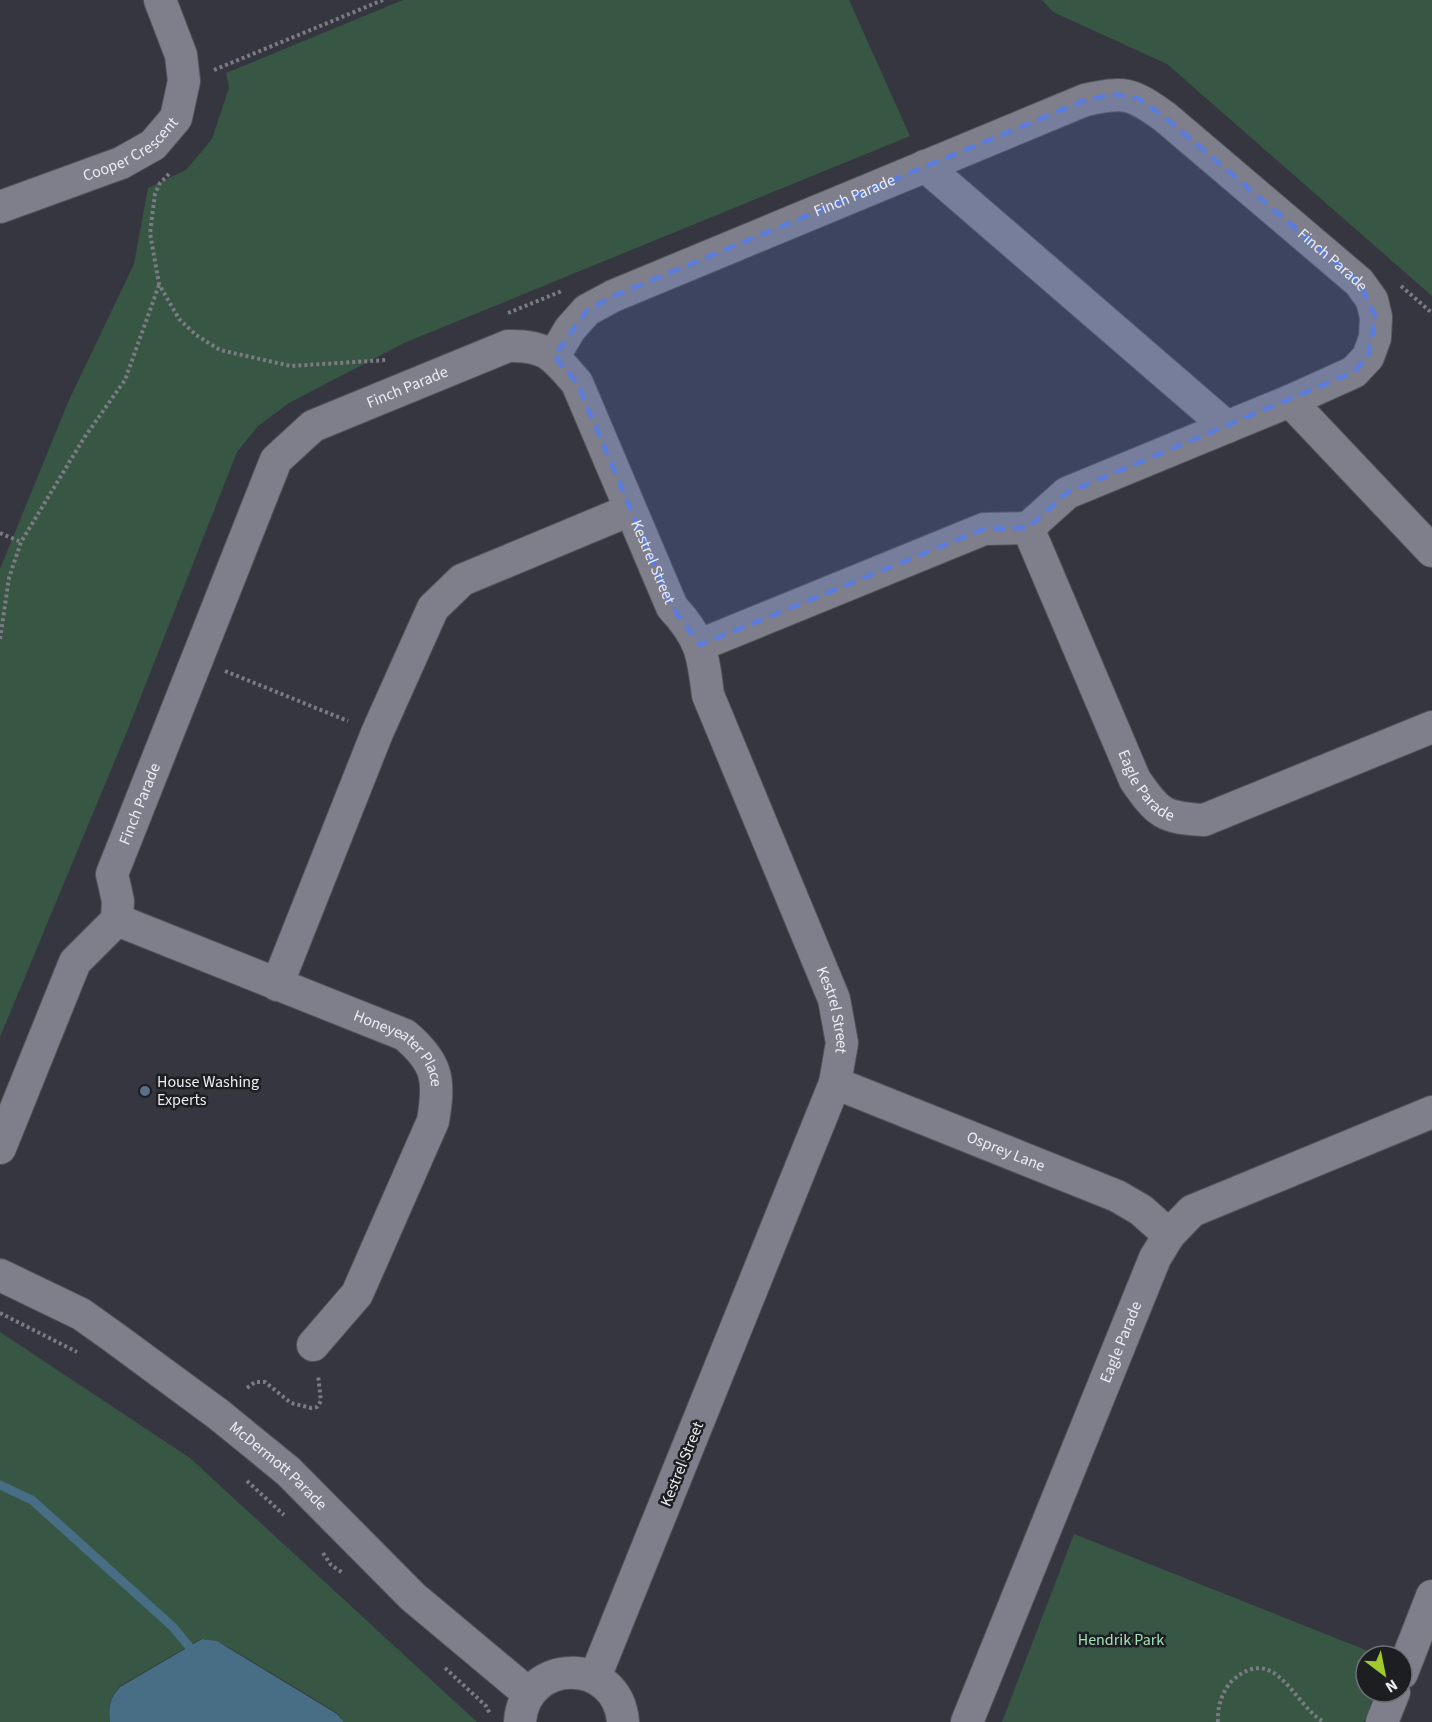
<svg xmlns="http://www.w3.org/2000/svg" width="1432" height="1722" font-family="'Source Sans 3',sans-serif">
  <rect width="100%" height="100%" fill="#35363f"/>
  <g fill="#385644">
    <path d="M 403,0 L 849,0 L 910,136 L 404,343 L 289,403 L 258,426 L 237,452 L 128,729 L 0,1037 L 0,569 L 69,400 L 134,264 L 148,188 L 186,170 L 212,139 L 229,88 L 226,73 Z"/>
    <path d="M 1042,0 L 1432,0 L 1432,296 L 1167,64 L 1053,12 Z"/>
    <path d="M 0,1332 L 190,1458 L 477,1722 L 344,1722 L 337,1713 L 230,1648 L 216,1641 L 201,1639 L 120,1686 C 110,1698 107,1706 110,1722 L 0,1722 Z"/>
    <path d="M 1074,1534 L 1381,1656 L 1366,1656 L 1366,1692 L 1375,1692 L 1364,1722 L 1002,1722 Z"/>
  </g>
  <path fill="#476e84" d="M 202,1639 L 217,1641 L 230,1649 L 337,1714 L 344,1722 L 110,1722 C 108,1707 110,1698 120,1687 Z"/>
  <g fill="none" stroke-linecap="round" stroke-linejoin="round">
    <path stroke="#476e84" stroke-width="9" d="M 0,1485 L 32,1500 L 173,1627 L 196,1655"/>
    <defs>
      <g id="minor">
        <path d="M 925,166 L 1227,427"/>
        <path id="s1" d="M 0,207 L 121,163 L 153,145 L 176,118 L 184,81 L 181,55 L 160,0"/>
        <path id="s2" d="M 554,356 L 570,329 L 587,310 L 613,296 L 1085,100 C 1126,91 1131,93 1165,117 L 1359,282 L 1372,300 L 1376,317 L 1375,338 L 1368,357 L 1354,372 L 1290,401 L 1067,493 L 1028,528 L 984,529 L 700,645"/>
        <path d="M 1290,401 L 1432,551"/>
        <path id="s3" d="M 1028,528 L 1135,780 C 1158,813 1163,818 1204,820 L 1432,727"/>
        <path id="s4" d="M 117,920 L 405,1035 C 438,1063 440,1080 433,1121 L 357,1294 L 313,1345"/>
        <path d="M 277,985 L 377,733 L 433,608 L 462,580 L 630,510"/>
        <path id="s5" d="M 835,1083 L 1117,1196 L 1141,1210 L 1169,1235"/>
        <path id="s6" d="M 0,1148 L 75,962 L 117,920 L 118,901 L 112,874 L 276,460 L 313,426 L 508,346 C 546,345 553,355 577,383 L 672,607 C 701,638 703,654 708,695 L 834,999 L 842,1043 L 835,1083 L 595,1677"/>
        <path id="s7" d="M 0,1275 L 81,1314 L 112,1336 L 218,1414 L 288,1471 L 413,1597 L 529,1694"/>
        <path d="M 1402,1673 L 1432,1596"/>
        <path d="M 520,1722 C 524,1657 618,1656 623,1722"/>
        <path id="s8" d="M 967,1722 L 1155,1258 L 1169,1235 L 1192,1211 L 1432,1112"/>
        <path d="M 1382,1722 L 1394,1692"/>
      </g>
    </defs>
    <use href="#minor" stroke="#53545b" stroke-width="34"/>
    <g stroke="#7a7b83" stroke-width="4" stroke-dasharray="3 3" stroke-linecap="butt">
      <path d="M 214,70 L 383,0"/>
      <path d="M 169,174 L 160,183 L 155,194 L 150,233 L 159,284 L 179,319 L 196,335 L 220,350 L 291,366 L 387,360"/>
      <path d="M 1401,286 L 1432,313"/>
      <path d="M 508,313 L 562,291"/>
      <path d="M 0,533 L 21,542"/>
      <path d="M 0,639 L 9,578 L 21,542 L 84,438 L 125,380 L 159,285"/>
      <path d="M 225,671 L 348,721"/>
      <path d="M 0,1313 L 77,1352"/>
      <path d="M 247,1388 L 255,1382 L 265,1382 L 291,1403 L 311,1408 L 317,1407 L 321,1401 L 318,1375"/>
      <path d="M 247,1481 L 284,1515"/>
      <path d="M 323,1553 L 331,1565 L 343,1573"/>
      <path d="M 445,1668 L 486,1706 L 490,1714"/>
      <path d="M 1218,1722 C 1217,1708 1222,1690 1233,1680 C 1276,1642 1294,1706 1324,1722"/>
    </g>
    <use href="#minor" stroke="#7e7f8a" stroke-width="32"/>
  </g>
  <path fill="#5b7de0" fill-opacity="0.2" stroke="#5b7de0" stroke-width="4.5" stroke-dasharray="12 8" stroke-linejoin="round" d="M 1113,94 L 1138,98 L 1165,117 L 1359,282 L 1376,317 L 1368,357 L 1354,372 L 1067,493 L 1028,528 L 984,529 L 700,645 L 672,607 L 577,383 L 554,356 L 587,310 L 613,296 L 1085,100 Z"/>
  <circle fill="#5c6f8a" stroke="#1d1e22" stroke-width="2" cx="145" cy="1091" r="6"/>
  <g text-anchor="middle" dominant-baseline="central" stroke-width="5" stroke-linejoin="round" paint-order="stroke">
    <g font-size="16" fill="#ebecf2" stroke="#1d1e22">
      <text stroke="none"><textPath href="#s1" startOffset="144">Cooper Crescent</textPath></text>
      <text stroke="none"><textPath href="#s2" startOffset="348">Finch Parade</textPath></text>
      <text stroke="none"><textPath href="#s2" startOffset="904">Finch Parade</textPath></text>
      <text stroke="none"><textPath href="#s6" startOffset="904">Finch Parade</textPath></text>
      <text stroke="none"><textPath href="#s6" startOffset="1290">Kestrel Street</textPath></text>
      <text stroke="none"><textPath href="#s3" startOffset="285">Eagle Parade</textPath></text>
      <text stroke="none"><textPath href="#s6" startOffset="382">Finch Parade</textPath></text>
      <text stroke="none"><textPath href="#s6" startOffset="1776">Kestrel Street</textPath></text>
      <text stroke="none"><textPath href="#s4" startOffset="314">Honeyeater Place</textPath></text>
      <text stroke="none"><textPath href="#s5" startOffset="184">Osprey Lane</textPath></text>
      <text stroke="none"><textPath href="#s8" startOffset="410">Eagle Parade</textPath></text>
      <text transform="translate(682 1464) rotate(-68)">Kestrel Street</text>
      <text stroke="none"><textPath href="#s7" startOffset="339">McDermott Parade</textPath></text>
    </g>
    <g font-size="16" fill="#ebecf2" stroke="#1d1e22" text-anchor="start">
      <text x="157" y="1082">House Washing<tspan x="157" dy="18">Experts</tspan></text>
    </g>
    <g font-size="16" fill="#a1e1b9" stroke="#1d1e22">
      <text x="1121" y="1640">Hendrik Park</text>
    </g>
  </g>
  <g transform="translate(1384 1674) rotate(148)"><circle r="28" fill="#1d1e22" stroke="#6f7075" stroke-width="1.5"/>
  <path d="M0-4.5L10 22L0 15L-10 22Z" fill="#a0c92c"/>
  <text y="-9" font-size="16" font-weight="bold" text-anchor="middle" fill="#ebecf2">N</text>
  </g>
</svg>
